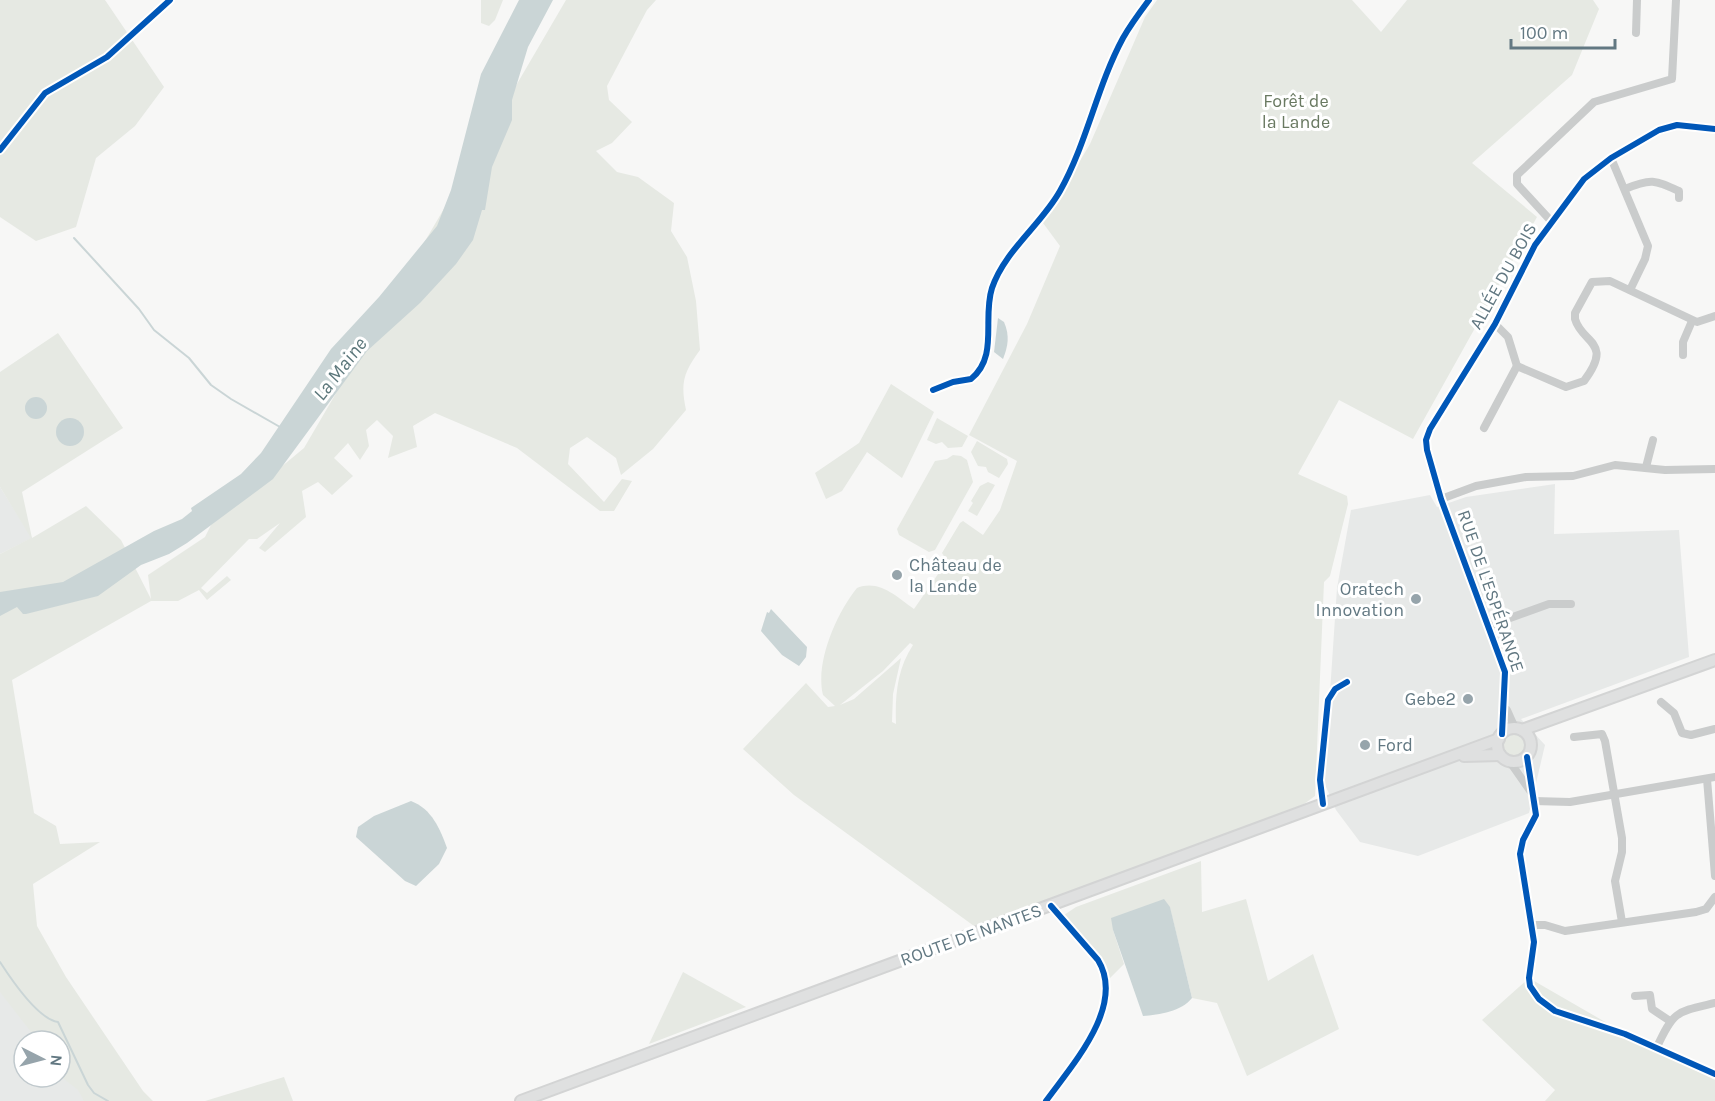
<svg xmlns="http://www.w3.org/2000/svg" width="1715" height="1101" font-family="Karla,sans-serif">
  <rect width="100%" height="100%" fill="#f7f7f6"/>
  <g fill="#e7e9e8" fill-rule="evenodd">
    <path d="M 1555,484 L 1554,534 L 1679,530 L 1689,657 L 1521,719 L 1545,745 L 1529,813 L 1418,856 L 1360,842 L 1336,810 L 1324,782 L 1337,588 L 1351,510 L 1430,495 L 1437,507 L 1466,497 Z"/>
    <path d="M 0,487 L 32,538 L 0,554 Z"/>
    <path d="M 0,868 L 93,1101 L 0,1101 ZM 24,1041 L 60,1041 L 60,1077 L 24,1077 Z"/>
  </g>
  <g fill="#e6e9e3" fill-rule="evenodd">
    <path d="M 0,0 L 105,0 L 164,87 L 135,126 L 96,158 L 76,227 L 36,241 L 0,217 Z"/>
    <path d="M 481,0 L 503,0 L 495,20 L 489,26 L 481,23 Z"/>
    <path d="M 566,0 L 656,0 L 647,10 L 607,86 L 609,100 L 632,122 L 612,143 L 596,151 L 617,172 L 638,177 L 674,203 L 671,231 L 687,257 L 696,301 L 700,350 C 684,372 680,382 686,410 L 653,449 L 621,475 L 616,458 L 587,437 L 570,448 L 568,464 L 604,502 L 622,479 L 632,481 L 614,511 L 600,511 L 517,448 L 435,413 L 413,426 L 417,447 L 388,458 L 393,436 L 377,420 L 366,430 L 369,446 L 360,460 L 348,443 L 334,458 L 353,476 L 332,495 L 318,482 L 302,491 L 306,517 L 265,552 L 259,548 L 280,523 L 257,539 L 249,539 L 201,588 L 207,593 L 227,576 L 231,580 L 207,600 L 199,590 L 178,601 L 151,601 L 12,680 L 34,813 L 56,826 L 60,844 L 100,842 L 33,884 L 37,926 L 66,977 L 143,1091 L 153,1101 L 84,1101 L 78,1090 L 60,1076 L 60,1041 L 38,1041 L 0,992 L 0,554 L 31,538 L 0,487 L 0,372 L 58,333 L 123,428 L 22,492 L 32,538 L 86,506 L 121,540 L 151,599 L 148,575 L 205,537 L 211,525 L 304,448 Z"/>
    <path d="M 1157,0 L 1352,0 L 1381,32 L 1407,0 L 1593,0 L 1599,9 L 1572,75 L 1472,163 L 1537,217 L 1413,439 L 1339,400 L 1298,474 L 1347,496 L 1348,504 L 1330,576 L 1324,582 L 1315,796 L 1304,804 L 1047,907 L 974,926 L 794,795 L 743,749 L 806,683 L 828,707 L 835,706 L 823,695 C 815,663 836,614 857,588 C 879,579 897,597 914,609 L 947,561 L 942,553 L 960,523 L 963,521 L 983,535 L 1000,510 L 1017,461 L 969,435 L 1027,324 L 1060,246 L 1043,223 L 1090,144 L 1145,17 ZM 910,643 L 913,645 C 897,669 895,696 896,724 L 892,722 L 893,694 L 901,658 L 854,699 L 840,705 L 883,671 Z"/>
    <path d="M 891,384 L 934,412 L 902,478 L 867,452 L 842,491 L 826,499 L 815,473 L 859,443 Z"/>
    <path d="M 937,418 L 968,436 L 962,447 L 948,448 L 942,442 L 936,444 L 927,440 Z"/>
    <path d="M 977,441 L 1007,459 L 1008,464 L 999,478 L 988,472 L 986,467 L 978,466 L 971,452 Z"/>
    <path d="M 953,455 L 961,456 L 967,460 L 973,482 L 935,550 L 929,552 L 899,535 L 897,529 L 935,461 L 947,459 Z"/>
    <path d="M 988,482 L 995,485 L 977,516 L 968,511 L 973,503 L 971,501 L 980,486 Z"/>
    <circle cx="1514" cy="745" r="12"/>
    <path d="M 1201,861 L 1202,912 L 1246,899 L 1268,981 L 1313,954 L 1339,1029 L 1247,1076 L 1217,1003 L 1192,998 L 1170,908 L 1113,930 L 1124,964 L 1109,979 L 1104,963 L 1064,915 L 1076,907 Z"/>
    <path d="M 683,972 L 746,1007 L 649,1044 Z"/>
    <path d="M 1529,978 L 1652,1049 L 1715,1080 L 1715,1101 L 1545,1101 L 1555,1090 L 1482,1020 Z"/>
    <path d="M 284,1077 L 293,1101 L 205,1101 Z"/>
  </g>
  <g fill="#cad5d6">
    <path d="M 519,0 L 553,0 L 528,47 L 512,100 L 512,120 L 492,167 L 485,210 L 482,210 L 473,240 L 456,264 L 420,303 L 367,351 L 273,479 L 187,543 L 169,554 L 141,565 L 98,596 L 26,614 L 23,614 L 17,607 L 0,616 L 0,592 L 63,582 L 154,531 L 182,519 L 192,511 L 191,508 L 241,474 L 261,453 L 331,349 L 379,297 L 437,226 L 451,190 L 481,74 Z"/>
    <path d="M 998,318 L 1004,322 C 1010,336 1008,346 1003,359 L 994,352 Z"/>
    <circle cx="36" cy="408" r="11"/>
    <circle cx="70" cy="432" r="14"/>
    <path d="M 771,609 L 807,647 L 806,657 L 799,666 L 782,655 L 761,631 L 767,612 L 769,613 Z"/>
    <path d="M 411,801 C 432,809 440,829 447,848 L 439,864 L 416,886 L 405,881 L 356,837 L 358,827 L 374,816 Z"/>
    <path d="M 1164,899 L 1170,907 L 1192,998 C 1182,1011 1159,1015 1143,1016 L 1113,930 L 1111,918 Z"/>
  </g>
  <g fill="none" stroke-linecap="round" stroke-linejoin="round">
    <g stroke="#cad5d6" stroke-width="2">
      <path d="M 74,238 L 139,309 L 154,330 L 189,358 L 211,385 L 231,399 L 280,427"/>
      <path d="M 0,962 C 11,979 38,1019 58,1022 L 88,1085 L 94,1093 L 108,1101"/>
    </g>
    <defs>
      <g id="major">
        <circle cx="1514" cy="745" r="17"/>
        <path d="M 1522,730 L 1715,660"/>
        <path d="M 1464,756 L 1500,755"/>
        <path d="M 521,1101 L 1499,739"/>
      </g>
    </defs>
    <use href="#major" stroke="#d3d4d4" stroke-width="14"/>
    <g stroke="#cacccc" stroke-width="8">
      <path d="M 1636,33 L 1637,0"/>
      <path d="M 0,150 L 45,93 L 107,57 L 170,0"/>
      <path d="M 1611,158 L 1648,246 L 1645,259 L 1630,290"/>
      <path d="M 1625,189 C 1651,178 1655,180 1679,191 L 1679,198"/>
      <path d="M 1551,221 L 1517,184 L 1517,175 L 1594,102 L 1672,79 L 1676,0"/>
      <path d="M 1495,324 L 1508,337 L 1517,366 L 1566,387 L 1584,381 C 1614,341 1582,344 1575,319 L 1575,313 L 1592,282 L 1610,281 L 1697,322 L 1715,316"/>
      <path d="M 1683,355 L 1683,342 L 1692,321"/>
      <path d="M 933,390 L 953,382 L 971,379 C 999,356 982,319 992,288 C 1005,250 1041,225 1060,191 C 1087,143 1097,86 1123,38 C 1131,24 1140,12 1149,0"/>
      <path d="M 1484,428 L 1517,366"/>
      <path d="M 1646,467 L 1653,440"/>
      <path d="M 1441,499 L 1476,486 L 1526,477 L 1573,476 L 1615,465 L 1665,470 L 1715,469"/>
      <path d="M 1488,626 L 1549,604 L 1571,604"/>
      <path d="M 1661,702 L 1674,713 L 1682,733 L 1691,735 L 1715,729"/>
      <path d="M 1507,710 L 1515,728"/>
      <path d="M 1502,734 L 1505,672 L 1441,499 L 1427,450 L 1426,440 L 1430,429 L 1495,324 L 1535,245 L 1584,179 L 1611,158 L 1659,130 L 1677,125 L 1715,129"/>
      <path d="M 1574,737 L 1602,734 L 1605,741 L 1622,838 L 1622,852 L 1615,881 L 1622,922"/>
      <path d="M 1527,757 L 1536,815 L 1523,840 L 1520,854 L 1534,942 L 1529,978 L 1530,986 L 1539,999 L 1555,1011 L 1625,1034 L 1715,1074"/>
      <path d="M 1510,762 L 1531,792"/>
      <path d="M 1707,779 L 1715,876"/>
      <path d="M 1534,801 L 1570,802 L 1715,777"/>
      <path d="M 1323,804 L 1320,780 L 1328,700 L 1335,689 L 1347,682"/>
      <path d="M 1532,925 L 1545,925 L 1565,931 L 1696,912 L 1706,909 L 1715,897"/>
      <path d="M 1635,996 L 1650,995 L 1652,1009 L 1670,1021"/>
      <path d="M 1657,1047 C 1674,1010 1677,1012 1715,1003"/>
      <path d="M 1046,1101 C 1072,1065 1126,1006 1098,960 L 1051,906"/>
    </g>
    <use href="#major" stroke="#dfe0e0" stroke-width="10"/>
    <defs>
      <g id="cycleway">
        <path d="M 0,150 L 45,93 L 107,57 L 170,0"/>
        <path d="M 933,390 L 953,382 L 971,379 C 999,356 982,319 992,288 C 1005,250 1041,225 1060,191 C 1087,143 1097,86 1123,38 C 1131,24 1140,12 1149,0"/>
        <path d="M 1502,734 L 1505,672 L 1441,499 L 1427,450 L 1426,440 L 1430,429 L 1495,324 L 1535,245 L 1584,179 L 1611,158 L 1659,130 L 1677,125 L 1715,129"/>
        <path d="M 1527,757 L 1536,815 L 1523,840 L 1520,854 L 1534,942 L 1529,978 L 1530,986 L 1539,999 L 1555,1011 L 1625,1034 L 1715,1074"/>
        <path d="M 1323,804 L 1320,780 L 1328,700 L 1335,689 L 1347,682"/>
        <path d="M 1046,1101 C 1072,1065 1126,1006 1098,960 L 1051,906"/>
      </g>
    </defs>
    <use href="#cycleway" stroke="#fff" stroke-width="10"/>
    <use href="#cycleway" stroke="#0057b8" stroke-width="6"/>
  </g>
  <g fill="#96a4ab" stroke="#fff" stroke-width="2">
    <circle cx="897" cy="575" r="6"/>
    <circle cx="1416" cy="599" r="6"/>
    <circle cx="1468" cy="699" r="6"/>
    <circle cx="1365" cy="745" r="6"/>
  </g>
  <g text-anchor="middle" dominant-baseline="central" stroke-width="6" stroke-linejoin="round" paint-order="stroke">
    <g font-size="18" fill="#697961" stroke="#fff">
      <text x="1296" y="101">Forêt de<tspan x="1296" dy="21">la Lande</tspan></text>
    </g>
    <g font-size="18" fill="#627882" stroke="#fff">
      <text transform="translate(1503 276) rotate(-61)">ALLÉE DU BOIS</text>
      <text transform="translate(1491 591) rotate(71)">RUE DE L'ESPÉRANCE</text>
      <text transform="translate(971 935) rotate(-20)">ROUTE DE NANTES</text>
    </g>
    <g font-size="18" fill="#627882" stroke="#fff" text-anchor="start">
      <text x="909" y="565">Château de<tspan x="909" dy="21">la Lande</tspan></text>
      <text x="1404" y="589" text-anchor="end">Oratech<tspan x="1404" dy="21">Innovation</tspan></text>
      <text x="1456" y="699" text-anchor="end">Gebe2</text>
      <text x="1377" y="745">Ford</text>
    </g>
    <g font-size="20" font-style="italic" fill="#5d787c" stroke="#fff">
      <text transform="translate(340 369) rotate(-52)">La Maine</text>
    </g>
  </g>
  <g transform="translate(42 1059) rotate(96)"><circle r="28" fill="#ffffff" stroke="#c0c9cd" stroke-width="1.5"/>
  <path d="M0-4.5L10 22L0 15L-10 22Z" fill="#96a4ab"/>
  <text y="-9" font-size="16" font-weight="bold" text-anchor="middle" fill="#627882">N</text>
  </g>
  <path d="M1511 39v9h104v-9" fill="none" stroke="#627882" stroke-width="3"/>
  <text x="1520" y="39" font-size="18" fill="#627882" stroke="#ffffff" stroke-width="4.5" paint-order="stroke">100 m</text>
</svg>
